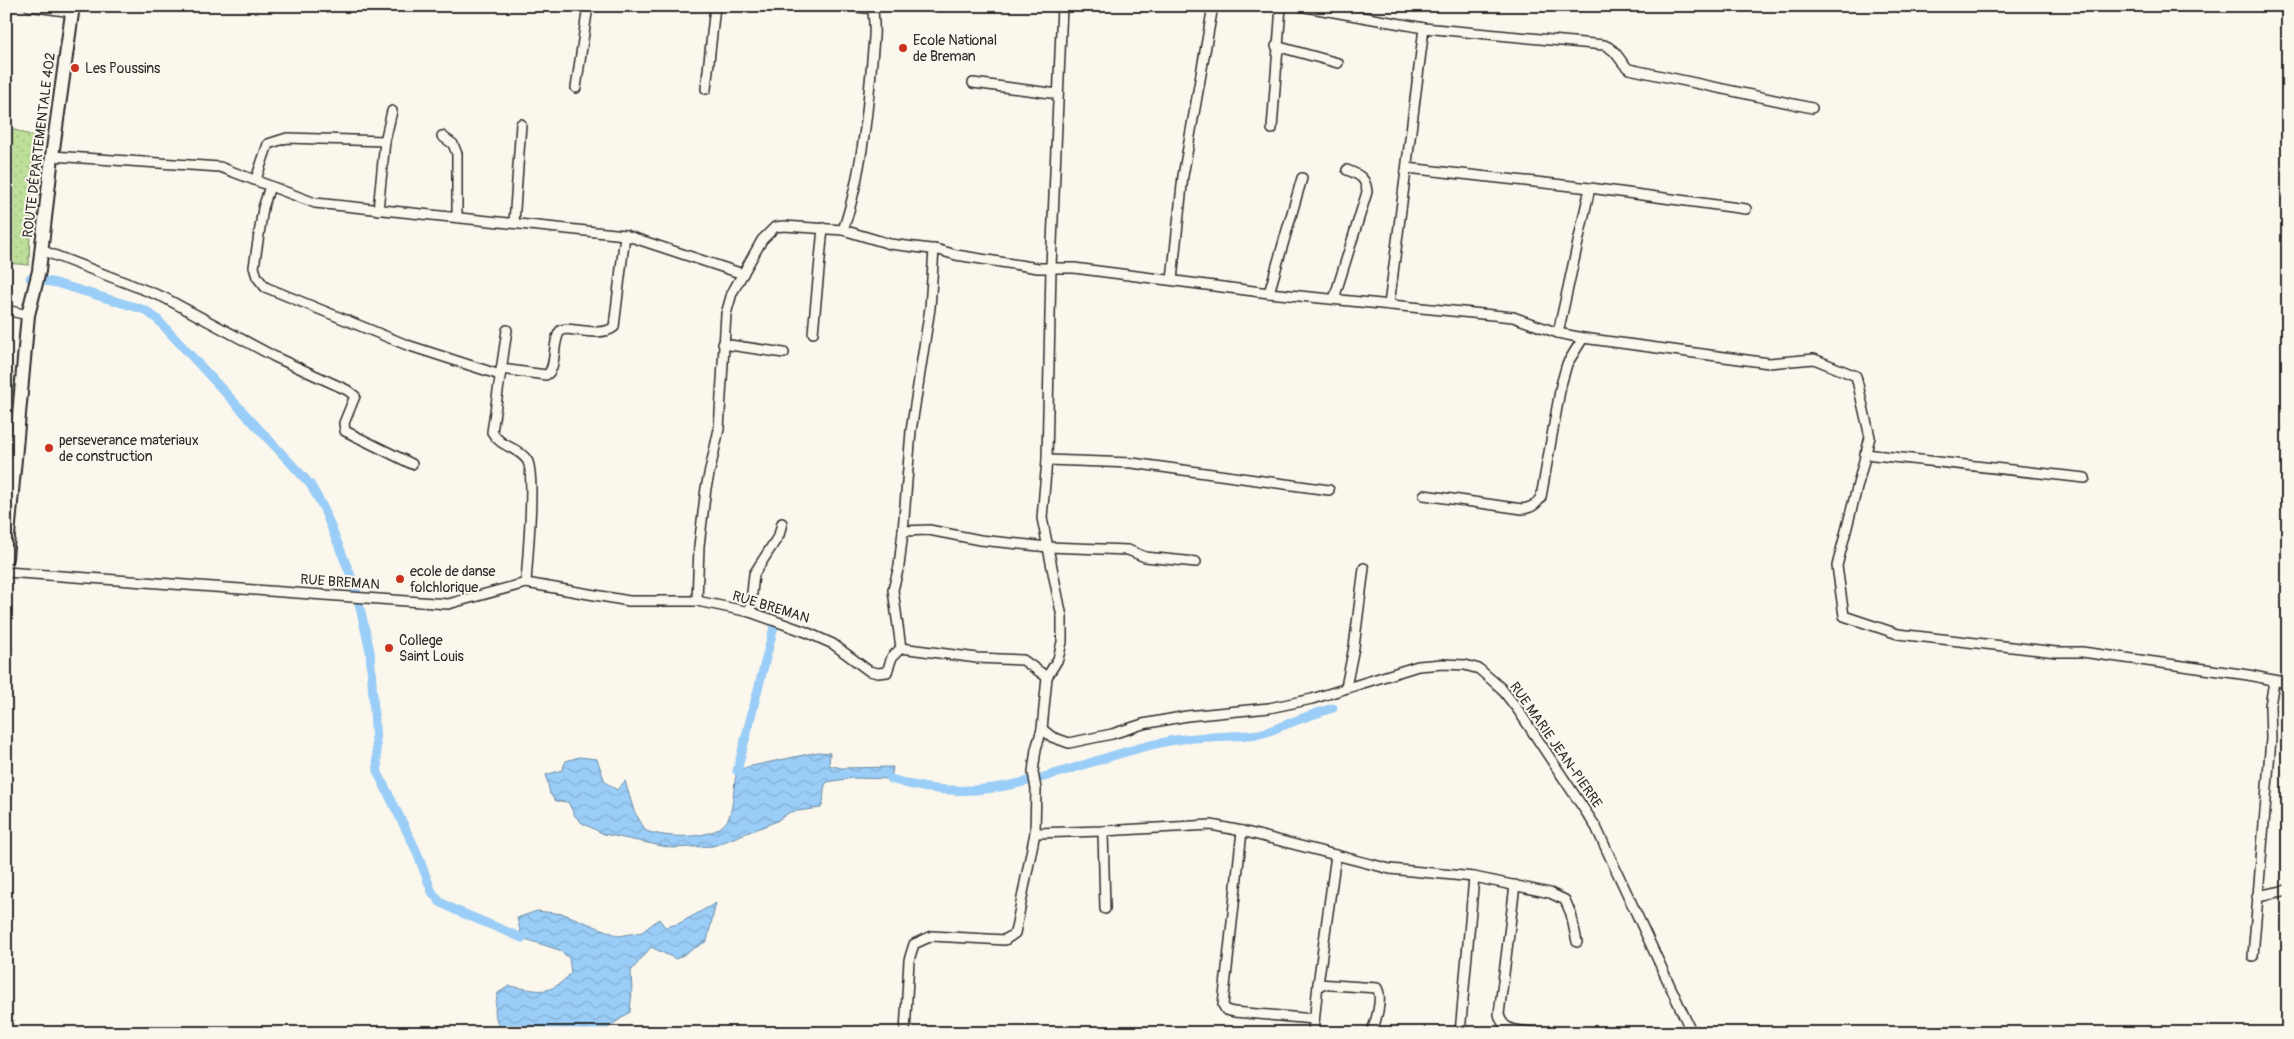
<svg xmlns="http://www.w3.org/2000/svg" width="2294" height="1039" font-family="Pangolin,sans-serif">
  <defs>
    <pattern id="grass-dots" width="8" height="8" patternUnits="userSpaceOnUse" patternTransform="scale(1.25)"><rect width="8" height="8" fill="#bddf99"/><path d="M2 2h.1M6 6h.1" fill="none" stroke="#a3c084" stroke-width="1.8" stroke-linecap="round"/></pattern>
    <pattern id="water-waves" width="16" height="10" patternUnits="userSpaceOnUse" patternTransform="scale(1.25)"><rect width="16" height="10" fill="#9acdf7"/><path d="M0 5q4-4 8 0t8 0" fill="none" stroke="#85b0d4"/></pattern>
  </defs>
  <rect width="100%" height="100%" fill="#fbf7ec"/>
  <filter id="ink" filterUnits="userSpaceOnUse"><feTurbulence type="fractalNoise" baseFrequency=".02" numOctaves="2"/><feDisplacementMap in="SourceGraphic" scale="10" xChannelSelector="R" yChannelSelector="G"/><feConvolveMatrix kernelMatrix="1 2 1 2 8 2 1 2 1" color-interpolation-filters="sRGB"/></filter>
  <g filter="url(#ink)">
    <g fill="url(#grass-dots)" stroke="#748562">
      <path d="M 6,127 L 33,136 L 29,265 L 6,263 Z"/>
      <path d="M 6,378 L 15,378 L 8,498 L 6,499 Z"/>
    </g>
    <g fill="url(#water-waves)" stroke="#6e8ca5">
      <path d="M 818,752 L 830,753 L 829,765 L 841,768 L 893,767 L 891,779 L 853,778 L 827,782 C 821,790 826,800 821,808 L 790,812 L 775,822 L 713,846 L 672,848 L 604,834 L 582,823 L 575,816 L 568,802 L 556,801 L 550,794 L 546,775 L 562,770 L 566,761 L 579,757 L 597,759 L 605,782 L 617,790 L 625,781 L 634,811 L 646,831 C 666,838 719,842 729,817 C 734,805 733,785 737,771 L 747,767 Z"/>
      <path d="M 716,903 L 707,941 L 676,959 L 651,947 L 631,971 L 632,991 L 630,1012 L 601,1033 L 504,1033 C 493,1021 494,1008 498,993 L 509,986 C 539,990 548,998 571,973 L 569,958 L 559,950 L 522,938 L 517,918 L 537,911 L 564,914 L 619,936 L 642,932 L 659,919 L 665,927 L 678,924 Z"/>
    </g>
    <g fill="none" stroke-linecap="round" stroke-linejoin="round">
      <g stroke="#9acdf7" stroke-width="9">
        <path d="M 30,278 L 56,283 L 145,310 L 157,319 L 310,484 L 323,507 L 355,586 L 370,651 L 378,773 L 416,850 L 432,892 L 440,902 L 455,910 L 522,938"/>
        <path d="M 737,771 L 774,627"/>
        <path d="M 891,779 C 989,813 1068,763 1160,743 C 1193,735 1225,738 1258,734 C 1268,733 1280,726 1290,723 C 1304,717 1318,713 1333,708"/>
      </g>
      <defs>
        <g id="street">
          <path d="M 29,6 L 72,12"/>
          <path d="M 850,6 L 873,9"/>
          <path d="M 1300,6 L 1424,28 L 1604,45 C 1618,50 1619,62 1629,69 L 1812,108"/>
          <path d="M 1276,46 L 1338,63"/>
          <path d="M 973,83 L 1058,94"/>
          <path d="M 576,88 L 588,6"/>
          <path d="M 706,89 L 715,6"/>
          <path d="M 1272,129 L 1281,6"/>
          <path d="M 442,136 L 453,144 L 457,154 L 457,217"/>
          <path d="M 52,156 L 220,167 L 315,203 L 625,235 L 743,274"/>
          <path d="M 1407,168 L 1590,188 L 1746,209"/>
          <path d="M 256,179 L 268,144 L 287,138 L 385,141 L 392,111"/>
          <path d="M 270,186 L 263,208 L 254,267 L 257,277 L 265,287 L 407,345 L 500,375"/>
          <path d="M 378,210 L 385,141"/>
          <path d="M 514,223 L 521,124"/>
          <path d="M 843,230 C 863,172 869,98 874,37 C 875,27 873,16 873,6"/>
          <path d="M 41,250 L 163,297 L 275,357 L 347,390 L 355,396 L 344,423 L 345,431 L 412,464"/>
          <path d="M 1172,280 L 1183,176 L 1213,6"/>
          <path d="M 1269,293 L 1302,178"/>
          <path d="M 1334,299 L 1367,192 C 1366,178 1360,175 1347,170"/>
          <path d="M 1389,305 L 1424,28"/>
          <path d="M 6,310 L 28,315"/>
          <path d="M 507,330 L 492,432 C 501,448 517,446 527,460 C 536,473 527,562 526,583"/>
          <path d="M 813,333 L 823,228"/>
          <path d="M 1558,333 L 1590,188"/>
          <path d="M 723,344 L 784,353"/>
          <path d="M 501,369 L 546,375 C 558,369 551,341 561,330 L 567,329 C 579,330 604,336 614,327 L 625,235"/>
          <path d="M 1865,454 L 2085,478"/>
          <path d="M 1047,460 L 1132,463 L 1329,490"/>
          <path d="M 1424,495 L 1522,509 C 1531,508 1536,505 1541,497 L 1561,385 L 1567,364 L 1583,338"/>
          <path d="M 903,531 L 929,530 L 980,540 L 1048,547 L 1128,550 L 1145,557 L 1196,562"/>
          <path d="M 6,572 L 448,604 L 526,583 L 629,601 L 697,601 L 750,612 L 806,632 L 833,644 L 869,671 L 878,673 L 887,672 L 892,657 L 901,648 L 977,658 L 1023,660 L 1047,677"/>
          <path d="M 697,601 L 699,546 L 706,488 L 719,429 L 726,314 L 732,293 L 762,240 L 775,227 L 784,226 L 843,230 L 890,244 L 939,250 L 956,255 L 1038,268 L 1074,268 L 1269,293 L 1513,317 L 1558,333 L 1583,338 L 1769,363 L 1814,359 L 1856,376 L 1870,437 L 1837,566 L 1844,616 L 1898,634 L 2056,652 L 2082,652 L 2248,675 L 2288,683"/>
          <path d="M 750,612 L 754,574 L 779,535 L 782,523"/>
          <path d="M 901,648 L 893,590 L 899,566 L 903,531 L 911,431 L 930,308 L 934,249"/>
          <path d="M 1346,687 L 1354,647 L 1364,568"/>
          <path d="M 1042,729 L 1052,737 L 1069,743 L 1112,734 L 1143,724 L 1187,716 L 1269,708 L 1312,699 L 1418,666 L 1443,664 L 1465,665 L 1479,669 L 1501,688 L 1518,710 L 1596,827 L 1692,1033"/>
          <path d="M 1103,831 L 1105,909"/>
          <path d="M 1242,831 L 1223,1005 L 1226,1010 L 1234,1012 L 1314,1019"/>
          <path d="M 1035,833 L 1103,831 L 1211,825 L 1242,831 L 1390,869 L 1474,877 L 1550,893 L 1565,900 L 1571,914 L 1577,942"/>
          <path d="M 1515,885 L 1499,1014 C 1503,1034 1522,1030 1539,1033"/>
          <path d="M 2257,896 L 2288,890"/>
          <path d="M 2253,956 L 2271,739 L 2270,706 L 2274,681"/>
          <path d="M 1318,984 L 1377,988 C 1383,998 1376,1022 1371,1033"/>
          <path d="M 905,1033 L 909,960 L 914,944 L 932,936 L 1005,940 L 1015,933 L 1035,833 L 1036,789 L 1033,772 L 1036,749 L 1042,729 L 1047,677 L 1058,659 L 1062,642 L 1062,617 L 1042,518 L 1047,460 L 1051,267 L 1062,6"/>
          <path d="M 1313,1033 L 1318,984 L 1336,855"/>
          <path d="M 1460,1033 L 1474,877"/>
        </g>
        <path id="secondary" d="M 6,558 L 28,315 L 39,271 L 52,156 L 73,6"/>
      </defs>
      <use href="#street" stroke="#2b2b2b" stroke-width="12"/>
      <use href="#secondary" stroke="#2b2b2b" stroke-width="16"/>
      <use href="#street" stroke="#fbf7ec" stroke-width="9"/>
      <use href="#secondary" stroke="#fbf7ec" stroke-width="12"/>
    </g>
  </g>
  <g fill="#c8321e" stroke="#fbf7ec" stroke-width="2">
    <circle cx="903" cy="48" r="5"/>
    <circle cx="75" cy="68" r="5"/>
    <circle cx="49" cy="448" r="5"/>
    <circle cx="400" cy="579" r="5"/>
    <circle cx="389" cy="648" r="5"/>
  </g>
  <g text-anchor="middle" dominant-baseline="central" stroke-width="4" stroke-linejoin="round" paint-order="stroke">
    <g font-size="14" fill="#2b2b2b" stroke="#fbf7ec" text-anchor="start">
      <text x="913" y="40">Ecole National<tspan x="913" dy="16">de Breman</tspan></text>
      <text x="85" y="68">Les Poussins</text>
      <text x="59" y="440">perseverance materiaux<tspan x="59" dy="16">de construction</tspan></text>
      <text x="410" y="571">ecole de danse<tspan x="410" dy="16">folchlorique</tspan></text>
      <text x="399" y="640">College<tspan x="399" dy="16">Saint Louis</tspan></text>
    </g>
    <g font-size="14" fill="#2b2b2b" stroke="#fbf7ec">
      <text transform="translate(39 145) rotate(-83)">ROUTE DÉPARTEMENTALE 402</text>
      <text transform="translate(340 582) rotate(4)">RUE BREMAN</text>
      <text transform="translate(771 607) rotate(17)">RUE BREMAN</text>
      <text transform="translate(1556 745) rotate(55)">RUE MARIE JEAN-PIERRE</text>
    </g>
  </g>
  <rect width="2294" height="1039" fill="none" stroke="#fbf7ec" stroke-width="25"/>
  <rect x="12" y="12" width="2269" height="1014" fill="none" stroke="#2b2b2b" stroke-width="2" filter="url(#ink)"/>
</svg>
